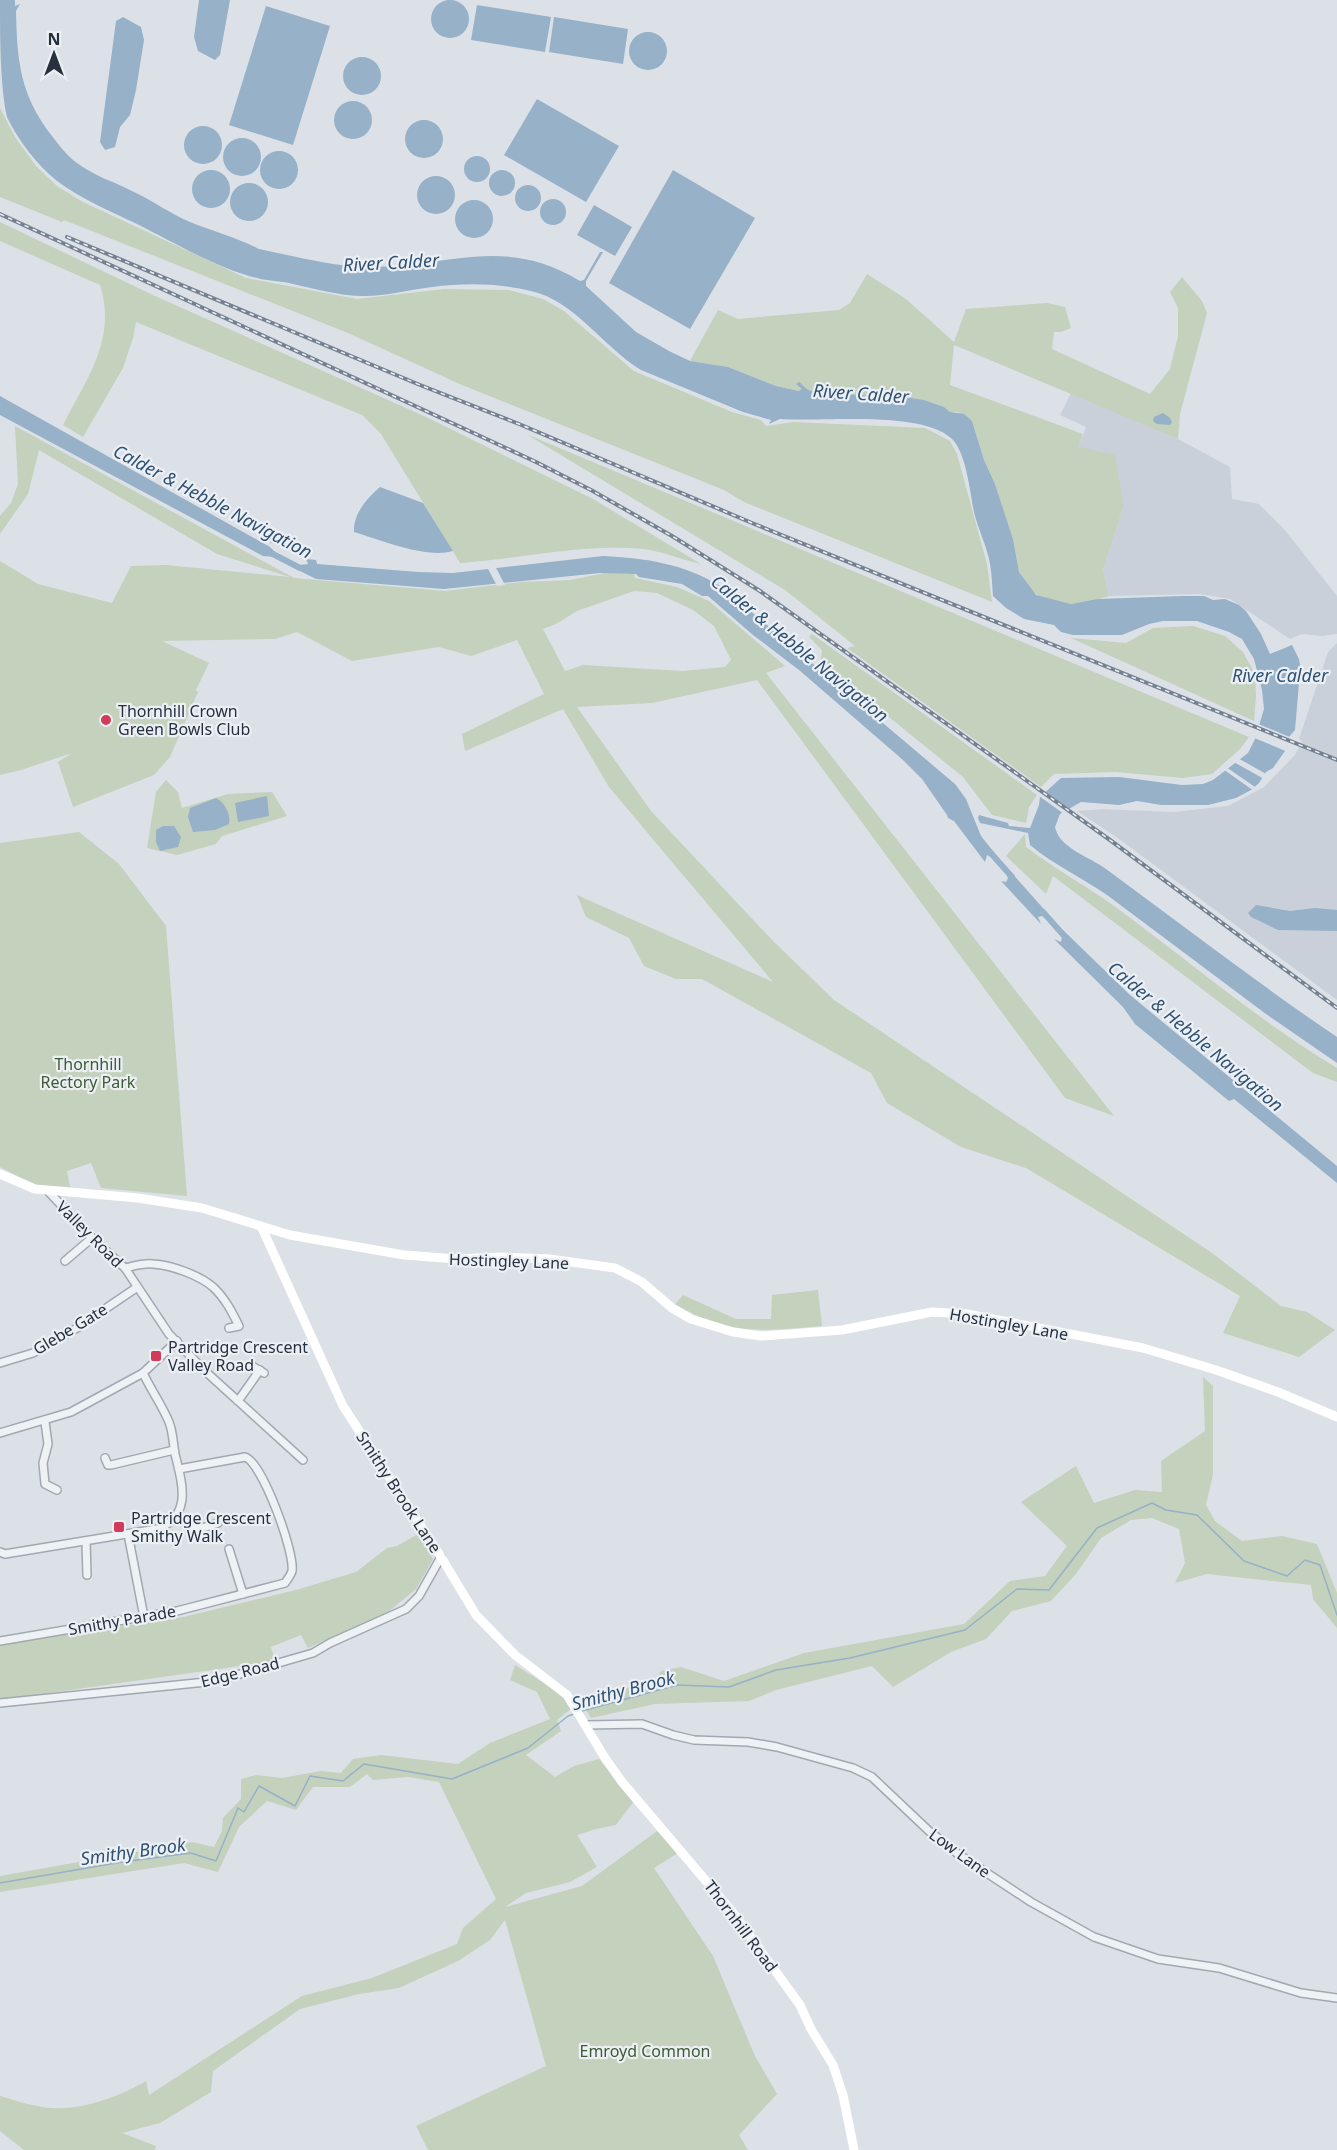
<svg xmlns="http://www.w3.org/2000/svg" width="1337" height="2150" font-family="'Noto Sans',sans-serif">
  <rect width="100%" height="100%" fill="#dce1e7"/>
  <g fill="#cad0d9">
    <path d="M 1071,393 L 1178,439 L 1230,467 L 1232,499 L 1259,504 L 1284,529 L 1337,596 L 1337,634 L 1322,636 L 1302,634 L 1290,639 L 1230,599 L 1200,594 L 1109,596 L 1103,570 L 1124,505 L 1079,447 L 1086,427 L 1060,415 Z"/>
    <path d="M 1337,643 L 1337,1000 L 1115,836 L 1077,811 L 1103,809 L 1174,812 L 1228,806 L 1264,787 L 1295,755 L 1302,741 L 1299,739 L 1328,652 Z"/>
  </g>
  <g fill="#c3d1bd" fill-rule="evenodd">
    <path d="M 0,108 L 15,137 L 36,166 L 57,186 L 83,202 L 246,278 L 357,299 L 444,289 L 509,290 L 543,299 L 564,311 L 634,371 L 732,412 L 761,420 L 766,426 L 793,422 L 925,428 L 950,441 L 957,454 L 987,564 L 992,602 L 744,502 L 724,490 L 462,385 L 348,333 L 64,220 L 62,222 L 0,197 Z"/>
    <path d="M 0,222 L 155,296 L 424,416 L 593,499 L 701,564 C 682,560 662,551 643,549 C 582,543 521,559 460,563 L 381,434 L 362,415 L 136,322 L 133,338 L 123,368 L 83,437 L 63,425 C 87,378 117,339 100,285 L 0,241 Z"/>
    <path d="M 867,274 L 906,299 L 954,342 L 966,309 L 1047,303 L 1065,307 L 1071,328 L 1061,332 L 1054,332 L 1052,349 L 1150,394 L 1170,369 L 1178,336 L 1178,308 L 1170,292 L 1182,277 L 1202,301 L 1207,313 L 1180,414 L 1178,439 L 954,345 L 950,385 L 1083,434 L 1079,447 L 1115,455 L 1124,505 L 1103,570 L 1109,596 L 1092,601 L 1071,604 L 1040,597 L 1033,592 L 1019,572 L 1013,539 L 995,484 L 984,460 L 972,421 L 958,412 L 950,412 L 944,407 L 924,400 L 896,396 L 860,397 L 799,391 L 776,386 L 728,367 L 690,361 L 718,310 L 738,319 L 839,310 L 850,303 Z"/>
    <path d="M 15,426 L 294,578 L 445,591 L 521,582 L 570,580 L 605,573 L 634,574 L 635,578 L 677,587 L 709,601 L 785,666 L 766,673 L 1114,1116 L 1065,1098 L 757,680 L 652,703 L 577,707 L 651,811 L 773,941 L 834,1000 L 1212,1253 L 1281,1306 L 1307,1312 L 1335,1330 L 1299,1357 L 1223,1333 L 1240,1296 L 1026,1168 L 961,1147 L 887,1103 L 871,1073 L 702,979 L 676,979 L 644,966 L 629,938 L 586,917 L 577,895 L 773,982 L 609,787 L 563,709 L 465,751 L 462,734 L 544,694 L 517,640 L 471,656 L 439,647 L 352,661 L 297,632 L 275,639 L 162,641 L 209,663 L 196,690 L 198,692 L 170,757 L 154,775 L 73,807 L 58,762 L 72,753 L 21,770 L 0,775 L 0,561 L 38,584 L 112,603 L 131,566 L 166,565 L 290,577 L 217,554 L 39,450 L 28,494 L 0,534 L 0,516 L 11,503 L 18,484 ZM 634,591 L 657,593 L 693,610 L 714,626 L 731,660 L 725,667 L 683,671 L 583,665 L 565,671 L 543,629 L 556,624 L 577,611 Z"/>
    <path d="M 526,434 L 1249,737 L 1240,749 L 1212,774 L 1183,778 L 1116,772 L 1054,774 L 1041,787 L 847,648 L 855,646 L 785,590 Z"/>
    <path d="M 1193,626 L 1225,636 L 1243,652 L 1255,674 L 1256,696 L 1254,721 L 1071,638 L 1126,643 L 1153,628 Z"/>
    <path d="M 812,634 L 1037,795 L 1029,807 L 1026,823 L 992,815 L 963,777 L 847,683 L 821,659 L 822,650 L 809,637 Z"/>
    <path d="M 166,780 L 178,792 L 182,808 L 228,794 L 272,792 L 287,816 L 222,836 L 216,844 L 177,855 L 147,848 L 156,792 Z"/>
    <path d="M 79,832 L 119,864 L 166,926 L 187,1196 L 101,1188 L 91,1163 L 67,1171 L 70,1187 L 35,1185 L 0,1167 L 0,843 Z"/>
    <path d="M 1025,834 L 1026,847 C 1055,869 1088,887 1117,908 C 1190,962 1259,1021 1337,1068 L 1337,1082 L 1313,1073 L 1053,876 L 1046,894 L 1006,856 Z"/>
    <path d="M 818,1290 L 822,1326 C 764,1331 728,1336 675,1304 L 683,1295 L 736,1319 L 771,1319 L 772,1295 Z"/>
    <path d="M 1203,1377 L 1213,1386 L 1213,1474 L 1206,1505 L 1215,1521 L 1242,1541 L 1282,1536 L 1317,1544 L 1337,1593 L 1337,1628 L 1313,1599 L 1311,1585 L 1207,1574 L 1175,1583 L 1185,1563 L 1179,1529 L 1152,1518 L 1131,1520 L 1101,1538 L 1076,1574 L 1051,1601 L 1012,1611 L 986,1639 L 951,1652 L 893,1687 L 872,1666 L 776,1690 L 749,1701 L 655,1704 L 591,1718 L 583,1705 L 625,1688 L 640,1686 L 658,1677 L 661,1671 L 681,1667 L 724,1681 L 804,1653 L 964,1624 L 1010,1581 L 1045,1576 L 1067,1546 L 1021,1502 L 1076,1466 L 1094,1503 L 1135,1490 L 1162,1492 L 1161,1461 L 1205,1431 Z"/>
    <path d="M 418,1534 L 433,1559 L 416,1589 L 388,1612 L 308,1648 L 301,1635 L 271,1647 L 275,1661 L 0,1700 L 0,1644 L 183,1617 L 296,1590 L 356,1572 L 387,1548 L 397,1546 Z"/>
    <path d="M 515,1665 L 560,1693 L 572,1708 L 557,1720 L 561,1731 L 526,1755 L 555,1777 L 574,1766 L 599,1759 L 634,1801 L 616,1825 L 596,1829 L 577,1835 L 597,1867 L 570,1882 L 526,1893 L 505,1907 L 582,1886 L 657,1831 L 678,1853 L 654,1868 L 713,1956 L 755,2056 L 777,2094 L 739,2135 L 748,2150 L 428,2150 L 416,2126 L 546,2066 L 505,1920 L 490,1940 L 458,1961 L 399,1988 L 359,1994 L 300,2009 L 213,2071 L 211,2092 L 160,2123 L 122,2133 L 156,2146 L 155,2150 L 24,2150 L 0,2131 L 0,2096 C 12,2099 24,2104 37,2106 C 73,2114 115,2099 146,2081 L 149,2095 L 302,1996 L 372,1978 L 457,1944 L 463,1928 L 496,1899 L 439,1782 L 408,1777 L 373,1780 L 367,1774 L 350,1787 L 313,1787 L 296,1810 L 267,1801 L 239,1827 L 218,1872 L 184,1863 L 0,1892 L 0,1876 L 192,1842 L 214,1847 L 222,1831 L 223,1818 L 241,1799 L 241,1779 L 256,1775 L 282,1778 L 321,1771 L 341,1773 L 353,1759 L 381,1755 L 458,1764 L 490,1743 L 550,1719 L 537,1692 L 510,1680 Z"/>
  </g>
  <g fill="#96b1c8">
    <circle cx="450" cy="19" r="19"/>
    <path d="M 0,0 L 15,0 L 15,6 L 20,4 L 16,11 C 17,61 20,95 52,136 C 59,145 67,156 77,163 C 94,176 115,182 134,192 C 153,201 171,214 190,222 C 213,231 238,238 259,249 C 294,256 330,266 367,267 C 446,268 504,234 580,281 L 584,280 L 600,252 L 603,252 L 586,281 L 586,286 L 636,332 L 669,351 L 690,361 L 728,367 L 776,386 L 799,391 L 802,389 L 796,384 L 799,382 L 808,390 L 820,393 L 911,398 L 924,400 L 944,407 L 950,412 L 964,414 L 972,421 L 984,460 L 995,484 L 1013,539 L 1019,572 L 1036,595 L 1071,604 L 1098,599 L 1183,596 L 1204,596 L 1213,600 L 1225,599 L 1239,605 L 1246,611 L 1261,634 L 1270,654 L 1292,645 L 1299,659 L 1301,672 L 1304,673 L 1299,683 L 1295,730 L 1288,738 L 1285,751 L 1273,768 L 1266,772 L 1259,783 L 1251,790 L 1236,798 L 1208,805 L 1161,805 L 1137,801 L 1119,805 L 1081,802 L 1060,814 L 1055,827 C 1059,848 1090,857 1106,869 C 1184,926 1257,983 1337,1037 L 1337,1063 L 1266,1014 L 1107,895 C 1081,877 1054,865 1030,845 L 1028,833 L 980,823 L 978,818 L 979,815 L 1008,823 L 1009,826 L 1030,828 L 1039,805 L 1040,797 L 1061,778 L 1119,777 L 1182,785 L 1203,784 L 1213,780 L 1248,753 L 1255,739 L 1264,709 L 1262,690 L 1254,659 L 1242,639 L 1229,632 L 1197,621 L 1163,621 L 1149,624 L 1122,635 L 1073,635 L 1061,632 L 1054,625 L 1024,619 L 1006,608 L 993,596 C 992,585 992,575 990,564 C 987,546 978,529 974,512 C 970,492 966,451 951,438 C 920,410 821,422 780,419 L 769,424 L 771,420 L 743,412 L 641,370 C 603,347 575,301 531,291 C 499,283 464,283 432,287 C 408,290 383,297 360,296 C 337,295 315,289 293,284 C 282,281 272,281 261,279 C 222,271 173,242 137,224 C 110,211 81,199 57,181 C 37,165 18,140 7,117 C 0,86 0,34 0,0 Z"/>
    <path d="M 199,0 L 230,0 L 220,55 L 215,60 L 198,51 L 194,37 Z"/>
    <path d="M 477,5 L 551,17 L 545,52 L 471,40 Z"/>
    <path d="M 266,6 L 330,26 L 293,145 L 229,125 Z"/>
    <path d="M 123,17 L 141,27 L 144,40 L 136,90 L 130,115 L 120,127 L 115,147 L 105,150 L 100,142 L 116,21 Z"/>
    <path d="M 554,17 L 628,29 L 623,64 L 549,52 Z"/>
    <circle cx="648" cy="51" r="19"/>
    <circle cx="362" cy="76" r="19"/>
    <path d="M 537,99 L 619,146 L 586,202 L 504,155 Z"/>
    <circle cx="353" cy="120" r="19"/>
    <circle cx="424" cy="139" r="19"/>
    <circle cx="203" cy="145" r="19"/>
    <circle cx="242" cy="157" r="19"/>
    <circle cx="279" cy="170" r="19"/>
    <circle cx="477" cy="169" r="13"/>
    <circle cx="502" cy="183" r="13"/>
    <circle cx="211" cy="189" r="19"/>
    <path d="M 673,170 L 755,218 L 690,329 L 609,283 Z"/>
    <circle cx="436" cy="195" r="19"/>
    <circle cx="249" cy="202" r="19"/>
    <circle cx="528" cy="198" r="13"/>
    <circle cx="553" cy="212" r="13"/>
    <circle cx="474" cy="219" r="19"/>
    <path d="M 594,205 L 632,227 L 615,256 L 577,235 Z"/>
    <path d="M 0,396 L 270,547 L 277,554 L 275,557 L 263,556 L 0,415 Z"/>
    <path d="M 1163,413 L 1170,418 L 1172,422 L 1170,425 L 1157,424 L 1153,421 L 1154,417 Z"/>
    <path d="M 380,487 L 423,503 L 453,551 C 426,559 381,540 354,532 C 353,514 367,498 380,487 Z"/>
    <path d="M 603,556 C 646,558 685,564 722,587 L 955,784 L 966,799 L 981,836 L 997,856 L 993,858 L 987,855 L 985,862 L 954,821 L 948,818 L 947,815 L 922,779 L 903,760 L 799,670 L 753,635 L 708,596 L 702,596 L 682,584 L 639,577 L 636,574 L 600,573 L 444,589 L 316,579 L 292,567 L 294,563 L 300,565 L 308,564 L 306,559 L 316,560 L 317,564 L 418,572 L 453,573 Z"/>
    <path d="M 267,796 L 269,816 L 238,822 L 235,803 Z"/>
    <path d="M 216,798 C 225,803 231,814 229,824 L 215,830 L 193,832 L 188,817 L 190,808 Z"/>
    <path d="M 163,826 L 174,826 L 181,837 L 178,847 L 160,851 L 156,842 L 156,830 Z"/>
    <path d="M 1010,871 L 1050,916 L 1046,919 L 1042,916 L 1038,917 L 1041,924 L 1001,881 L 1006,882 L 1008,878 L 1006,874 Z"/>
    <path d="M 1256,905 L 1290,911 L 1315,908 L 1337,910 L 1337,931 L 1278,930 L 1251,917 L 1248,913 Z"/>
    <path d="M 1063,930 L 1130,995 L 1337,1166 L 1337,1183 L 1234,1099 L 1229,1101 L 1135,1024 L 1123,1007 L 1054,939 L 1061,942 L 1062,937 L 1059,933 Z"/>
  </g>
  <g fill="#dce1e7">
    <path d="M 495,566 L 505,585 L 497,586 L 487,567 Z"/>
    <path d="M 1256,723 L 1292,738 L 1288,752 L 1252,737 Z"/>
    <path d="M 1236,757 L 1268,775 L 1264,779 L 1232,761 Z"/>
    <path d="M 1226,767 L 1258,789 L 1254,791 L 1223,769 Z"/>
    <path d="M 1043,790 L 1071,810 L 1064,814 L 1039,796 Z"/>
  </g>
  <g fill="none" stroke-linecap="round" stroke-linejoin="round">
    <g stroke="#96b1c8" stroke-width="1.5">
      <path d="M 271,542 L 288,548 L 306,559"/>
      <path d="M 582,1711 L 677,1685 L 729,1687 L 776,1670 L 850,1658 L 965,1630 L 1017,1589 L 1049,1590 L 1097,1528 L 1152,1503 L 1166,1510 L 1197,1515 L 1244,1561 L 1287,1576 L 1305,1560 L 1320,1565 L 1337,1615"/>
      <path d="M 0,1883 L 122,1862 L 191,1853 L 216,1861 L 238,1808 L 244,1812 L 259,1786 L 295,1806 L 310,1776 L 343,1781 L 364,1764 L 452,1779 L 528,1748 L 568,1716 L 574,1714"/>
    </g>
    <g stroke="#96b1c8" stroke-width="6">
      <path d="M 269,552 L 300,568"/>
      <path d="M 989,851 L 1012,877"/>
      <path d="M 1043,912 L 1066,938"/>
    </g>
    <defs>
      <g id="street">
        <path d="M 48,1191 L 92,1238 L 125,1268 L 169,1334 L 205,1371 L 303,1460"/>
        <path d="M 65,1261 L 92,1238"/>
        <path d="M 125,1268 C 134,1266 143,1263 153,1264 C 171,1265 199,1275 213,1287 C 225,1298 232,1312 239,1326 L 229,1328"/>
        <path d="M 0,1363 L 33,1353 L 77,1328 L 136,1288"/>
        <path d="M 252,1366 L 264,1373"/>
        <path d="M 238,1401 L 260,1370"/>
        <path d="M 45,1422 L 48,1444 L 43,1463 L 45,1484 L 57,1490"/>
        <path d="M 0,1433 L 71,1412 L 143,1373 L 177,1341"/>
        <path d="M 105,1458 L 108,1465 L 111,1465 L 174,1450"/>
        <path d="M 176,1517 C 194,1530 197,1531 218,1523"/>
        <path d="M 128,1534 L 144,1617"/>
        <path d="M 86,1541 L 87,1575"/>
        <path d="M 229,1549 L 243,1594"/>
        <path d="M 0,1552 L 5,1554 L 157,1529 C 193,1516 182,1483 175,1454 C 173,1443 173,1432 169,1422 C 162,1405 151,1390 143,1373"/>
        <path d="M 0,1641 L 177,1611 L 285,1583 C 287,1580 291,1575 292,1571 C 295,1552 262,1462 245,1457 L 179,1469"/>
        <path d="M 0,1703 L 216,1681 L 313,1653 L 330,1643 L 406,1609 L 419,1596 L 441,1557"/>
        <path d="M 586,1725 L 642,1724 L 673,1735 L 694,1740 L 748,1742 L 777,1747 L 853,1768 L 872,1777 L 929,1831 L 958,1854 L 1031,1902 L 1094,1937 L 1158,1959 L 1219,1968 L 1301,1993 L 1337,1998"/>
      </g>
    </defs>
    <use href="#street" stroke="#a2a8b1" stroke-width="10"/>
    <use href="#street" stroke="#eff2f5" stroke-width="7"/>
    <g stroke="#fff" stroke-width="9">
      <path d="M 0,1174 L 35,1189 L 138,1198 L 202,1208 L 290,1235 L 404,1255 L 457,1259 L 500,1257 L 549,1259 L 615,1268 L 642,1282 L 672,1308 L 691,1319 L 733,1332 L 761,1336 L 842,1330 L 932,1312 L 967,1314 L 1143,1348 L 1216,1370 L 1278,1392 L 1337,1417"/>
      <path d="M 261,1226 L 343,1406 L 441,1557 L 476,1615 L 515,1655 L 567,1695 L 605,1758 L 622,1782 L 734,1914 L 800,2005 L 811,2029 L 833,2065 L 843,2095 L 854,2150"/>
    </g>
    <defs>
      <g id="rail">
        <path d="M 0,214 L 534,461 L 591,490 L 672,536 L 760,591 L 1110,840 L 1337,1008"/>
        <path d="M 67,237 L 420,385 L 519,424 L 752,523 L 1337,760"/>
      </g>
    </defs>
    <use href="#rail" stroke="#758191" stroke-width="4"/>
    <use href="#rail" stroke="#ecf0f5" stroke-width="1.5" stroke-dasharray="4.5" stroke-linecap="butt"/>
  </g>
  <g fill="#d13c5b" stroke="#ecf0f5" stroke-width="2">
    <circle cx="106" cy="720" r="6"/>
    <rect x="150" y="1350" width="12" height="12" rx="3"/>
    <rect x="113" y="1521" width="12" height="12" rx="3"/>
  </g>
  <g text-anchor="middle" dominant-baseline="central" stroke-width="4.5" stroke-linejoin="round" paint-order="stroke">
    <g font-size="16" fill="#26303e" stroke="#ecf0f5" text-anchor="start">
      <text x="118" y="711">Thornhill Crown<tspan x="118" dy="18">Green Bowls Club</tspan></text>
      <text x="168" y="1347">Partridge Crescent<tspan x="168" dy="18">Valley Road</tspan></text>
      <text x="131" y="1518">Partridge Crescent<tspan x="131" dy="18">Smithy Walk</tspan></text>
    </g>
    <g font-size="16" fill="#3c5a33" stroke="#ecf0f5">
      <text x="88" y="1064">Thornhill<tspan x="88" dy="18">Rectory Park</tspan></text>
      <text x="645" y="2051">Emroyd Common</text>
    </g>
    <g font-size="16" fill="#26303e" stroke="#ecf0f5">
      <text transform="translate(90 1234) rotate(45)">Valley Road</text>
      <text transform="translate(509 1261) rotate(2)">Hostingley Lane</text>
      <text transform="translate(1009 1324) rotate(10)">Hostingley Lane</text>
      <text transform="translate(70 1329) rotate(-31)">Glebe Gate</text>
      <text transform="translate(399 1492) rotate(57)">Smithy Brook Lane</text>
      <text transform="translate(122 1620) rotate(-10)">Smithy Parade</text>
      <text transform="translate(240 1672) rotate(-14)">Edge Road</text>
      <text transform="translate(960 1853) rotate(36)">Low Lane</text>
      <text transform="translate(741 1926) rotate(53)">Thornhill Road</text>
    </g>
    <g font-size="18" font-style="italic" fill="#2f5172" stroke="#ecf0f5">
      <text transform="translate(391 262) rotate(-3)">River Calder</text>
      <text transform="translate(861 393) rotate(4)">River Calder</text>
      <text transform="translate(213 501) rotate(28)">Calder &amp; Hebble Navigation</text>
      <text transform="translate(800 648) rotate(39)">Calder &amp; Hebble Navigation</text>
      <text x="1280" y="675">River Calder</text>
      <text transform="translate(1196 1036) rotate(40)">Calder &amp; Hebble Navigation</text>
      <text transform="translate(623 1690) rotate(-15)">Smithy Brook</text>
      <text transform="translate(133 1851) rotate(-8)">Smithy Brook</text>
    </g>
  </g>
  <g transform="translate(54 54)" stroke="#ecf0f5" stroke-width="4.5" paint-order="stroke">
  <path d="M0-4.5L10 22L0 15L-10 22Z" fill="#26303e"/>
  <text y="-9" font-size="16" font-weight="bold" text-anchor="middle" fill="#26303e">N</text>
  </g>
</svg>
